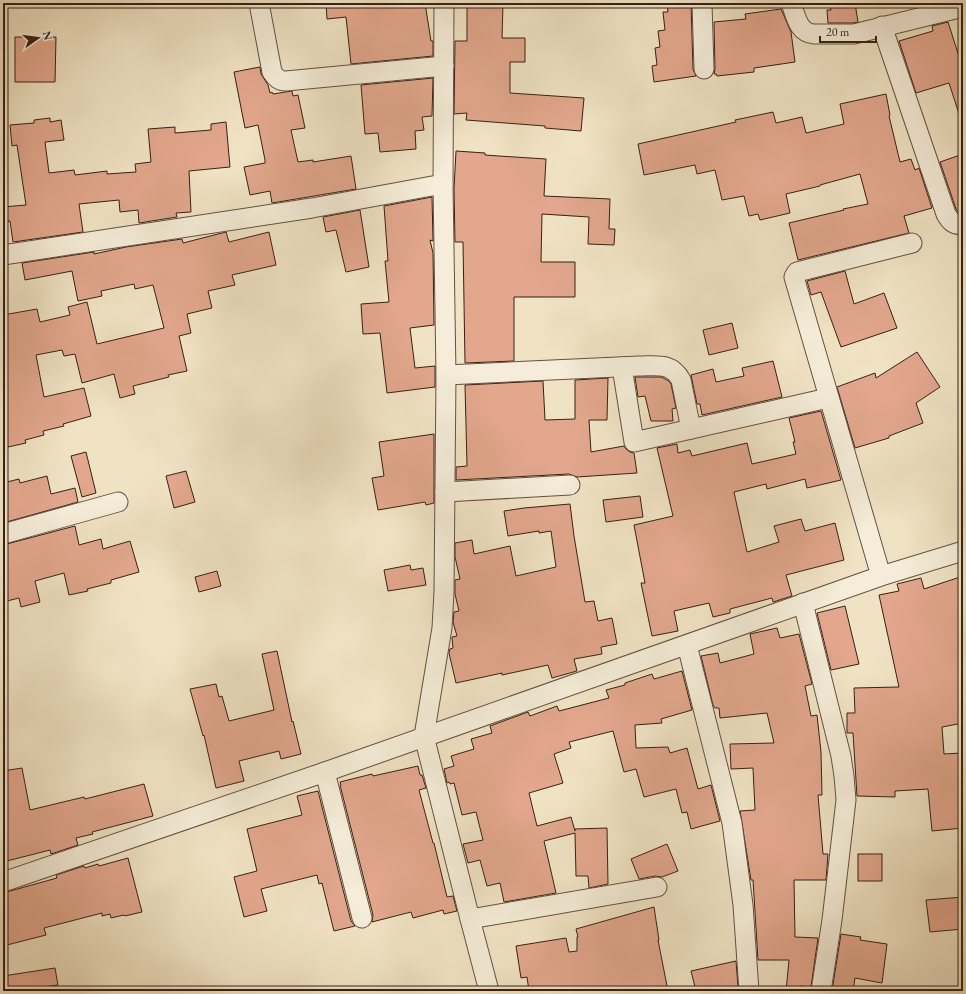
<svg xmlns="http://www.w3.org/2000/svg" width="966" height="994" font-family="'EB Garamond',serif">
  <rect width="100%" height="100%" fill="#f0e3c4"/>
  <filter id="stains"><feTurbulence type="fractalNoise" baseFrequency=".005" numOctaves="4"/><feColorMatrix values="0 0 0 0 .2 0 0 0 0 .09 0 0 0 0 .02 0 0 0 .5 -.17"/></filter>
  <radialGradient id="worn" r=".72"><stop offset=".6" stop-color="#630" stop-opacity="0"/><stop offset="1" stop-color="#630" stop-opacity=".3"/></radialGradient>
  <g fill="#e2a78d" stroke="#372016">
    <path d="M 326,3 L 425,3 L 431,41 L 433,41 L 433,56 L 351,64 L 346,17 L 327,19 Z"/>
    <path d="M 467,3 L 503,3 L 502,38 L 525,38 L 525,62 L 510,62 L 510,93 L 584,98 L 581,131 L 545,128 L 545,126 L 466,120 L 467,113 L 454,114 L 455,41 L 467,41 Z"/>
    <path d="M 667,3 L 691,3 L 693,69 L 696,76 L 654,82 L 652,66 L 657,65 L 655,48 L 660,47 L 658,31 L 665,30 L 663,12 L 668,12 Z"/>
    <path d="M 830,3 L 855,3 L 858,22 L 853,23 L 828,23 L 827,10 L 831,10 Z"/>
    <path d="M 781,9 L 791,32 L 795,62 L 754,68 L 754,72 L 717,76 L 716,74 L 714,74 L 715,69 L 714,22 L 746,19 L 745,14 Z"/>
    <path d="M 948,22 L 963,69 L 963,117 L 960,117 L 949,83 L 916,93 L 899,41 L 933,31 L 932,26 Z"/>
    <path d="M 15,37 L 56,37 L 55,82 L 15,82 Z"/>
    <path d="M 260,67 L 261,74 L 268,85 L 270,93 L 272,92 L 273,94 L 292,91 L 293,96 L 298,95 L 305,128 L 291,130 L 298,162 L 313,160 L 313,162 L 351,156 L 356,189 L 272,203 L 270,191 L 250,195 L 244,167 L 265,163 L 265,160 L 258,125 L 245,128 L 234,72 Z"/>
    <path d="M 433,78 L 432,116 L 422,117 L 424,130 L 415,131 L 416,149 L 380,152 L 378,133 L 365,134 L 361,85 Z"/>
    <path d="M 886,94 L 890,115 L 889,116 L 900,162 L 911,159 L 915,170 L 919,168 L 932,208 L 904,216 L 909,233 L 798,260 L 789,223 L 844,210 L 843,209 L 868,204 L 860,174 L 820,185 L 820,186 L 786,194 L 790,213 L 760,220 L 758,214 L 749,216 L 744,196 L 722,200 L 715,170 L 697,174 L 695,165 L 644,175 L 638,144 L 736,122 L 735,120 L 773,112 L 776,123 L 802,117 L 806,133 L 844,124 L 840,104 Z"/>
    <path d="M 50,118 L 50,122 L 61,120 L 64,140 L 45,142 L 49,173 L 74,170 L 75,175 L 107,171 L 107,174 L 136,172 L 135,164 L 151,162 L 148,129 L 175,127 L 175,133 L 211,130 L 211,124 L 226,122 L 230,167 L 189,171 L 191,212 L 176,213 L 177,217 L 139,223 L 138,210 L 120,212 L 119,200 L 79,204 L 83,232 L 13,242 L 10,221 L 3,222 L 3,207 L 26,205 L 17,145 L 12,146 L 10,125 L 34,123 L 34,120 Z"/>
    <path d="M 456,151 L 485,153 L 485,155 L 499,156 L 546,159 L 544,196 L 610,199 L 609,229 L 615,229 L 614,245 L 588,244 L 589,217 L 542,214 L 541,262 L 575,262 L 575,297 L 514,297 L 514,361 L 465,363 L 463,242 L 455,242 L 454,189 Z"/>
    <path d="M 963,154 L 963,213 L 959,213 L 956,209 L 940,162 Z"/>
    <path d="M 432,197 L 433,241 L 430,240 L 433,253 L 434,325 L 410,328 L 415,368 L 435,366 L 435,387 L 387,393 L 380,333 L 363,334 L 361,304 L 389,302 L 385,261 L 388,261 L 384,206 Z"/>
    <path d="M 360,210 L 369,267 L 346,272 L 336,230 L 326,232 L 323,217 Z"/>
    <path d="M 226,232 L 229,242 L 269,232 L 276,265 L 232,275 L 235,285 L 208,291 L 212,308 L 187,314 L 191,333 L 179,336 L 187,371 L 168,375 L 169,377 L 133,386 L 135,394 L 120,398 L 114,374 L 82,383 L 75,354 L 64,356 L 62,350 L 36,355 L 44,397 L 84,388 L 91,416 L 63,424 L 64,426 L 43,431 L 44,435 L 25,440 L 26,443 L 8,447 L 3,425 L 3,315 L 37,309 L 40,322 L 70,315 L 68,307 L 87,302 L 97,344 L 164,328 L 153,285 L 135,289 L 134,284 L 101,291 L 102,296 L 78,301 L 72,271 L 25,280 L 22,263 L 94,252 L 94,254 L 126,247 L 182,239 L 183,243 Z"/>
    <path d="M 845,271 L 854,304 L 884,293 L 897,328 L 841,347 L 821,292 L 811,295 L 807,281 Z"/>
    <path d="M 732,323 L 738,348 L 709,355 L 703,330 Z"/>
    <path d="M 917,352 L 940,387 L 916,403 L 923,423 L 889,436 L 889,438 L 855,448 L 837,387 L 875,373 L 876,378 Z"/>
    <path d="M 773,361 L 782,397 L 702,415 L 700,404 L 697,404 L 691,375 L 713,369 L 716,382 L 744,376 L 742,368 Z"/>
    <path d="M 635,377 L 661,377 L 669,381 L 671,384 L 676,408 L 672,409 L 673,421 L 651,421 L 645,396 L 638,397 Z"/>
    <path d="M 608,378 L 607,420 L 589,420 L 591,452 L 624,446 L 626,449 L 630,452 L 634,453 L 637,473 L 577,477 L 569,474 L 456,480 L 456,467 L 467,466 L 465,385 L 543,381 L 545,420 L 575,419 L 575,380 Z"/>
    <path d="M 821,411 L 841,480 L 807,488 L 805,479 L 767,489 L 766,484 L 734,492 L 747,552 L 779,542 L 774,526 L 801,519 L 805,531 L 835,523 L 844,560 L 786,575 L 792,596 L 773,602 L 772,598 L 730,609 L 730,613 L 713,617 L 709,603 L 674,611 L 678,631 L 652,636 L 641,583 L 645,583 L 634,525 L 673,516 L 657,448 L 677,444 L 678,453 L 690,450 L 692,456 L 747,443 L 752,464 L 796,454 L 793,442 L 795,442 L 789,418 Z"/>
    <path d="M 434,434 L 434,503 L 426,505 L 425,502 L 378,510 L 372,478 L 384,476 L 379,442 Z"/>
    <path d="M 86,452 L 96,493 L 82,497 L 71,456 Z"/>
    <path d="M 186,471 L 195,502 L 174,508 L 166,476 Z"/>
    <path d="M 47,476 L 51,494 L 75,488 L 78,502 L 3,523 L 3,483 L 19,479 L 20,483 Z"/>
    <path d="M 640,496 L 643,517 L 606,522 L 603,500 Z"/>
    <path d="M 570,504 L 574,536 L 585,602 L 594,601 L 598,621 L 612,618 L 617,644 L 601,647 L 602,654 L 574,659 L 577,671 L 552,678 L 548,665 L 502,675 L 502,673 L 456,683 L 449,653 L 450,649 L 453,648 L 452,637 L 457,636 L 453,622 L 454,612 L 459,611 L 455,594 L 455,580 L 460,579 L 455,557 L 455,543 L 472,540 L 474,554 L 510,546 L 516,576 L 556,567 L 551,531 L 539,533 L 539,531 L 508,536 L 504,511 L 524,508 Z"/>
    <path d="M 75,526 L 79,545 L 101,539 L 103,549 L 130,541 L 139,572 L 111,580 L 111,583 L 87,589 L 88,591 L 69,595 L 64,573 L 35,581 L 40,602 L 21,607 L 19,598 L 3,602 L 3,545 Z"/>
    <path d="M 410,565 L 411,570 L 423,568 L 426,585 L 388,591 L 384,570 Z"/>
    <path d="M 217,571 L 221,586 L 199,592 L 195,577 Z"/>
    <path d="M 963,576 L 963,723 L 942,727 L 944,754 L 961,753 L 963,780 L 963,828 L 932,831 L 928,789 L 895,791 L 895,797 L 857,796 L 853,733 L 847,733 L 847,713 L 855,713 L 854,688 L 899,687 L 879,595 L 899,591 L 897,584 L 921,578 L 924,589 Z"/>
    <path d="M 845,606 L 859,664 L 831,670 L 817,613 Z"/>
    <path d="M 777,628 L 780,638 L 799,634 L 812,684 L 805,686 L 811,716 L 817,715 L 821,752 L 822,795 L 818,795 L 823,854 L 828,854 L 826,880 L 794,880 L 795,937 L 818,938 L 811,987 L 800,986 L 800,991 L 786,991 L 789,960 L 758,960 L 753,880 L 751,880 L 740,811 L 755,810 L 753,768 L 731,769 L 730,744 L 774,743 L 767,713 L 720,718 L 719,708 L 715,708 L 713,705 L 701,656 L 718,653 L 720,663 L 754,654 L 750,634 Z"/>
    <path d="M 277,651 L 292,722 L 293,721 L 301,754 L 281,759 L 279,751 L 239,761 L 244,781 L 216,788 L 204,735 L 203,736 L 190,689 L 216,684 L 219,697 L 222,696 L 229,721 L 274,710 L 262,654 Z"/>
    <path d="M 682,671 L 692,710 L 661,719 L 662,723 L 635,725 L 636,748 L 668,747 L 670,753 L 687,748 L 698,789 L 711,785 L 720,821 L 691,829 L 687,812 L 682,813 L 676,789 L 644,797 L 636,769 L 624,772 L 613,731 L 569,742 L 571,748 L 554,754 L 563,783 L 529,793 L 537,826 L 571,817 L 575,831 L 575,829 L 607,828 L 608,884 L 589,888 L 588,876 L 576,876 L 575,833 L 544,841 L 556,893 L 504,902 L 500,883 L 487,886 L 480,860 L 468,863 L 463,844 L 483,840 L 476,812 L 462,815 L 454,783 L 450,784 L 449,782 L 447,783 L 444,769 L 454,766 L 451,756 L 474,749 L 471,739 L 492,733 L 490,726 L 528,712 L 530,716 L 557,706 L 559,711 L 609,698 L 606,690 L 625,685 L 625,683 L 652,674 L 654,679 Z"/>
    <path d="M 418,766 L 420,775 L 422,775 L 426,788 L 419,790 L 433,843 L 434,843 L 447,897 L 453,896 L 457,911 L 444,914 L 443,910 L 413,918 L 411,912 L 372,922 L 373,915 L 340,785 L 341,785 L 340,782 L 372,774 L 373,776 Z"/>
    <path d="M 22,768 L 30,810 L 84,797 L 85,799 L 144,784 L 153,816 L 92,832 L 93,834 L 76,838 L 78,845 L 51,854 L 50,850 L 3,862 L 3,821 L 6,820 L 3,806 L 3,771 Z"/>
    <path d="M 318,791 L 351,921 L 355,926 L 334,931 L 322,883 L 319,884 L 317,875 L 261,889 L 267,911 L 244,917 L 234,877 L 257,871 L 247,829 L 302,815 L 297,796 Z"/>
    <path d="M 667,844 L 678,871 L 662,877 L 655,876 L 639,879 L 631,859 Z"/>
    <rect x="858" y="854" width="24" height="27"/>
    <path d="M 128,858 L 142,912 L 125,916 L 124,915 L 111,918 L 110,914 L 102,916 L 102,913 L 44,928 L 46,935 L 3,946 L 3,893 L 57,878 L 56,875 L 84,866 L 85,868 L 98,864 L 99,866 Z"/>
    <path d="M 963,897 L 963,929 L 930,932 L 926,900 Z"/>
    <path d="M 654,907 L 659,940 L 658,940 L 668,991 L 590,991 L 589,988 L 564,991 L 529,991 L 527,977 L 521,978 L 516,946 L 566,938 L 569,952 L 577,951 L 577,937 L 578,937 L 576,929 Z"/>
    <path d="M 841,934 L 861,937 L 860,940 L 887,944 L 882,983 L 855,978 L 853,991 L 832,991 Z"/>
    <path d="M 736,961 L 738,987 L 720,991 L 696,991 L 691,971 Z"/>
    <path d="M 55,968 L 58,985 L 29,989 L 30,991 L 3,991 L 3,976 Z"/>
  </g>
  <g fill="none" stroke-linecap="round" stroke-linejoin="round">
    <defs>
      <g id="minor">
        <path d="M 259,3 L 272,72 C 276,78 279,81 286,81 L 444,66"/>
        <path d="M 444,3 L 443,184 L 446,375 L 444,592 L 442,628 L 424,736 L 470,919 L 489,991"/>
        <path d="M 702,3 L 704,69"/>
        <path d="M 791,3 C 796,16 798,33 814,34 L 854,34 L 963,7"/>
        <path d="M 882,26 L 946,214 C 950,221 954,226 963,224"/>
        <path d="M 3,255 L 312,208 L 443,184"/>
        <path d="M 622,367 L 634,442 L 828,398"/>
        <path d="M 446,375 L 639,366 C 657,366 671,362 681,380 L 691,429"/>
        <path d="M 445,492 L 570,485"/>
        <path d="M 3,534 L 118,502"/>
        <path d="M 881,576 L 794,277 L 797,272 L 912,243"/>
        <path d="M 803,603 L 841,756 L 844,776 L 846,800 L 832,920 L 821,991"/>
        <path d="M 687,645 L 732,823 L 743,905 L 749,991"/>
        <path d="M 325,772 L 362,918"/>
        <path d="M 3,882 L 325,772 L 881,576 L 963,551"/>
        <path d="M 470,919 L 657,887"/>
      </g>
    </defs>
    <use href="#minor" stroke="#655142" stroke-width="21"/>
    <use href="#minor" stroke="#f5edd9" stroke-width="19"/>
  </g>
  <rect width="966" height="994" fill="none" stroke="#f0e3c4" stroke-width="16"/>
  <rect x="4" y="4" width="958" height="986" fill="none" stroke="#372016" stroke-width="2"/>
  <rect x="8" y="8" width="950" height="978" fill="none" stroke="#372016"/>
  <g transform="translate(38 38) rotate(76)" stroke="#f5edd9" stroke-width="3" paint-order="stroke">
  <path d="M0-3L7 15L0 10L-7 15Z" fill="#372016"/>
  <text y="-6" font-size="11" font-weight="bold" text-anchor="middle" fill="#372016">N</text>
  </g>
  <path d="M820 36v6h56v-6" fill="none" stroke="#372016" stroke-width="2"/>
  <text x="826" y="36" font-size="12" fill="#372016" stroke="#f5edd9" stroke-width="3" paint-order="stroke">20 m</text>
  <rect width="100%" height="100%" filter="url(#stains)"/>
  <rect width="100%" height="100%" fill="url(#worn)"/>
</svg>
